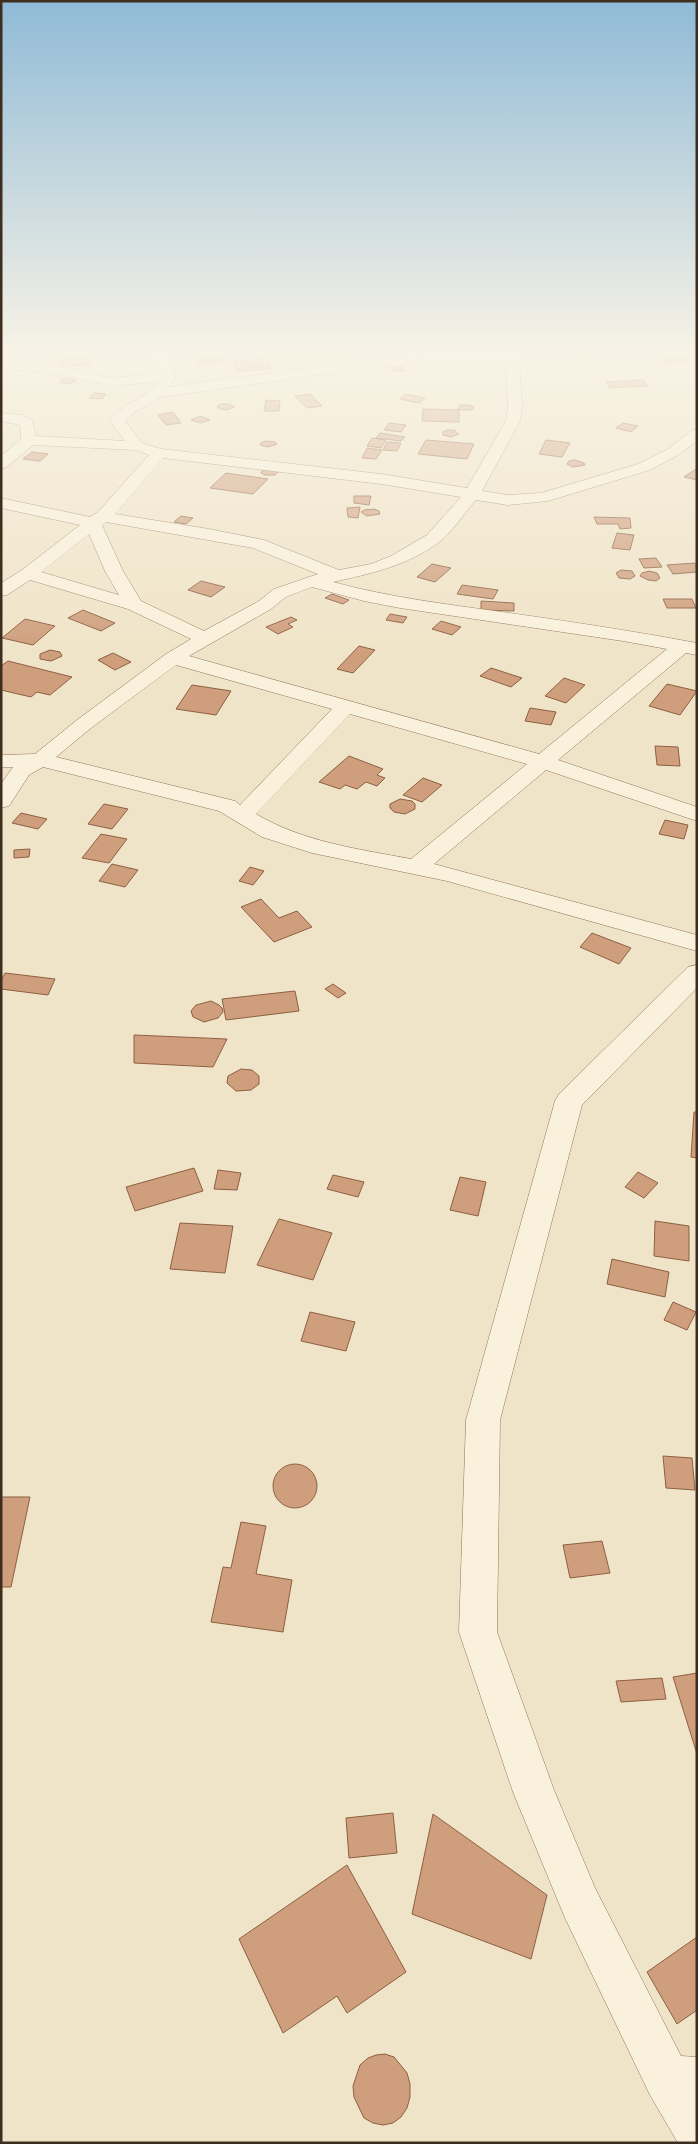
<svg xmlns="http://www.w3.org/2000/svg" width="698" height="2144" font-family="'PT Serif',serif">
  <rect width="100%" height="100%" fill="#f0e4c8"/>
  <g fill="#cf9f7d" stroke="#8d5f41">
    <path d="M 221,352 L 226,362 L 198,364 L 194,353 Z"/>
    <path d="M 660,355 L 685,355 L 689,362 L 663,363 Z"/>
    <path d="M 90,356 L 90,365 L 61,366 L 61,357 Z"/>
    <path d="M 268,359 L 271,369 L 236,371 L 233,361 Z"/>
    <path d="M 402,365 L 405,371 L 393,371 L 391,366 Z"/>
    <path d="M 69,378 L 76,381 L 67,384 L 60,382 L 63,379 Z"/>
    <path d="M 643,380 L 647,386 L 610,388 L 606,382 Z"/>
    <path d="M 94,393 L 106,394 L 102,399 L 89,398 Z"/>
    <path d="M 310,394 L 322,406 L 307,408 L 295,396 Z"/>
    <path d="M 406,394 L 425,398 L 419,403 L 400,399 Z"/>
    <path d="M 266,400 L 280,401 L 279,411 L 264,411 Z"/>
    <path d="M 220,404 L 229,404 L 234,407 L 228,410 L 221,409 L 217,407 Z"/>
    <path d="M 460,405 L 468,405 L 474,407 L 472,410 L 463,410 L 458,409 Z"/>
    <path d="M 423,409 L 459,410 L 459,422 L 422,421 Z"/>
    <path d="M 173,412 L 181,423 L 166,425 L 158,415 Z"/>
    <path d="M 200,416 L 210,420 L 201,423 L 191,420 Z"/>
    <path d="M 389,423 L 406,425 L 401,432 L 384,430 Z"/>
    <path d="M 623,423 L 638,426 L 631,432 L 616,428 Z"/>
    <path d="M 447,430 L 454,430 L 459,434 L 451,437 L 443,435 L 443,432 Z"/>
    <path d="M 380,433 L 405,437 L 401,441 L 376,438 Z"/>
    <path d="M 372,438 L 386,440 L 381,448 L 367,446 Z"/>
    <path d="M 426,440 L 474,444 L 467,459 L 418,454 Z"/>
    <path d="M 546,440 L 570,443 L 562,457 L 539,454 Z"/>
    <path d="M 266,441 L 275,442 L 277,444 L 268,447 L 260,445 L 261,443 Z"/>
    <path d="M 387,442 L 401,443 L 397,451 L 383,450 Z"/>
    <path d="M 367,448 L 382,450 L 376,459 L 362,458 Z"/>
    <path d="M 32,452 L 48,454 L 40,461 L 23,459 Z"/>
    <path d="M 575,460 L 584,463 L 585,465 L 573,467 L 567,464 L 569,461 Z"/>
    <path d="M 263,469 L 278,471 L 278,472 L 275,475 L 265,475 L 261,473 Z"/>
    <path d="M 696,469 L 697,480 L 684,477 Z"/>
    <path d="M 226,473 L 268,479 L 253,494 L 210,488 Z"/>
    <path d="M 354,496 L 371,496 L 369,505 L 354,503 Z"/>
    <path d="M 360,507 L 358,518 L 348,517 L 347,508 Z"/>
    <path d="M 374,509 L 379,511 L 380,514 L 367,516 L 361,512 L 364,510 Z"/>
    <path d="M 181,516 L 193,518 L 186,524 L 174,522 Z"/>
    <path d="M 594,517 L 630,518 L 631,528 L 620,529 L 618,524 L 597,524 Z"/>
    <path d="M 617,533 L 634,535 L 630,550 L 612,548 Z"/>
    <path d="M 656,558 L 662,567 L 644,568 L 639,559 Z"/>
    <path d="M 695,563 L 697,572 L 673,574 L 667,565 Z"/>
    <path d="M 432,564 L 451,568 L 435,582 L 417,577 Z"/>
    <path d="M 621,570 L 632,571 L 635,576 L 630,579 L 619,578 L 616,573 Z"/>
    <path d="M 649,571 L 657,573 L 660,578 L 656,581 L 648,580 L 640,576 L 642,573 Z"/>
    <path d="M 201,581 L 225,587 L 211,597 L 188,590 Z"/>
    <path d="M 462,585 L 498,590 L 493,599 L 457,594 Z"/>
    <path d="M 332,594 L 349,600 L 343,604 L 325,598 Z"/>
    <path d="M 663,599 L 692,599 L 696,608 L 667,608 Z"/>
    <path d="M 481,601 L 514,603 L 514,611 L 481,610 Z"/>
    <path d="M 83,610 L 115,623 L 101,631 L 68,618 Z"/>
    <path d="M 390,614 L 407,617 L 403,623 L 386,620 Z"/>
    <path d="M 291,617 L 297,620 L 288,624 L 293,627 L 278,634 L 266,627 Z"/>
    <path d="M 25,619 L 55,626 L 33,645 L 2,638 Z"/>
    <path d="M 441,621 L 461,627 L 452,635 L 432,629 Z"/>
    <path d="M 359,646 L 375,650 L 353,673 L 337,669 Z"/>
    <path d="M 50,650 L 60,652 L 62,656 L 51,661 L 40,659 L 40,654 Z"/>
    <path d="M 113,653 L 131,662 L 115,670 L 98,660 Z"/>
    <path d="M 8,661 L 72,677 L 50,695 L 37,692 L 31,697 L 1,690 L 1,666 Z"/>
    <path d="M 491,668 L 522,678 L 511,687 L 480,676 Z"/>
    <path d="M 564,678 L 585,685 L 566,703 L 545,696 Z"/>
    <path d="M 667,684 L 697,691 L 680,715 L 649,706 Z"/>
    <path d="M 192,685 L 231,691 L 216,715 L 176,709 Z"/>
    <path d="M 530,708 L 556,712 L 551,725 L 525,721 Z"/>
    <path d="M 655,746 L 678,747 L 680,766 L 657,765 Z"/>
    <path d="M 349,756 L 383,769 L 377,775 L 385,778 L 377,786 L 366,782 L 357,789 L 345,785 L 340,789 L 319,782 Z"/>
    <path d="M 423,778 L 442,785 L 422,802 L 403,795 Z"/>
    <path d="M 400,799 L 412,801 L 415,804 L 415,809 L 405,814 L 394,812 L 390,808 L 390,804 Z"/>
    <path d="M 104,804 L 128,809 L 112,829 L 88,824 Z"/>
    <path d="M 21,813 L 47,819 L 38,829 L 12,823 Z"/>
    <path d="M 665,820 L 688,825 L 684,839 L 659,834 Z"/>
    <path d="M 101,834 L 127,839 L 109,863 L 82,858 Z"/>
    <path d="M 30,849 L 29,857 L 14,858 L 14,850 Z"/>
    <path d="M 112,864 L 138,870 L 125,887 L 99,881 Z"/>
    <path d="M 250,867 L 264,871 L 253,885 L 239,881 Z"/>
    <path d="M 261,899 L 279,918 L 297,911 L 312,927 L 274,942 L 241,907 Z"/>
    <path d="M 592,933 L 631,948 L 619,964 L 580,947 Z"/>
    <path d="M 5,973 L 55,979 L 48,995 L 1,989 L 1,981 Z"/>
    <path d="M 333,984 L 346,993 L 338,998 L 325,989 Z"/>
    <path d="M 295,991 L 299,1011 L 226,1020 L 222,999 Z"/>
    <path d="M 211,1001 L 219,1005 L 222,1008 L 223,1012 L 218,1018 L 204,1022 L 193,1017 L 191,1011 L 196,1005 Z"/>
    <path d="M 134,1035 L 227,1039 L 213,1067 L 134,1063 Z"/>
    <path d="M 241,1069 L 252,1070 L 259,1076 L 259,1084 L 251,1090 L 236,1091 L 227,1083 L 228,1076 Z"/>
    <path d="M 694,1112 L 697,1112 L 697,1158 L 691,1157 Z"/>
    <path d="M 194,1168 L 203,1191 L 135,1211 L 126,1187 Z"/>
    <path d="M 218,1170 L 241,1173 L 237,1190 L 214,1189 Z"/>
    <path d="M 638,1172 L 658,1183 L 644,1198 L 625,1187 Z"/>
    <path d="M 333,1175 L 364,1182 L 358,1197 L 327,1189 Z"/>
    <path d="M 460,1177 L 486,1182 L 478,1216 L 450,1210 Z"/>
    <path d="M 279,1219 L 332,1233 L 313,1280 L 257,1265 Z"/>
    <path d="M 655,1221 L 689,1226 L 689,1261 L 654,1256 Z"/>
    <path d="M 180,1223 L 233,1226 L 225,1273 L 170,1269 Z"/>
    <path d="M 612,1259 L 669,1272 L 665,1297 L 607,1284 Z"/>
    <path d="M 673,1302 L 696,1312 L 687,1330 L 664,1320 Z"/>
    <path d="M 310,1312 L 355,1322 L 346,1351 L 301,1341 Z"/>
    <path d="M 663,1456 L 692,1458 L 695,1490 L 666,1488 Z"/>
    <circle cx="295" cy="1486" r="22"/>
    <path d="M 1,1497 L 30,1497 L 11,1587 L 1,1587 Z"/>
    <path d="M 241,1522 L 266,1526 L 256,1574 L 292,1580 L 283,1632 L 211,1622 L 223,1567 L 231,1568 Z"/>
    <path d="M 602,1541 L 610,1573 L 570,1578 L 563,1545 Z"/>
    <path d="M 697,1673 L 697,1754 L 673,1677 Z"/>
    <path d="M 662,1678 L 666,1699 L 621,1702 L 616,1681 Z"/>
    <path d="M 393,1813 L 397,1853 L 349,1858 L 346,1818 Z"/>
    <path d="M 433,1814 L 547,1895 L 531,1959 L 412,1914 Z"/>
    <path d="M 347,1865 L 406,1972 L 347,2013 L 337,1996 L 283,2033 L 239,1939 Z"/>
    <path d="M 697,1937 L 697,2010 L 677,2024 L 647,1972 Z"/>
    <path d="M 385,2054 L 394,2057 L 407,2073 L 410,2084 L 410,2097 L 407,2108 L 401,2117 L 393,2123 L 383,2125 L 373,2123 L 364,2118 L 354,2097 L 353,2086 L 360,2065 L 368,2058 L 376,2055 Z"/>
  </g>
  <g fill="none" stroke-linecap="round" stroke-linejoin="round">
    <defs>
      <g id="minor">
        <path d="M 150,352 L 164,352 L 176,376 L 168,387 L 375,359 L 476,352 L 660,352 L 659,355 L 654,356 L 519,357 L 522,407 L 520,421 L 482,491 L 508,495 L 541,493 L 638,464 L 668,449 L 692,430 L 697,429 L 697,441 L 678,455 L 650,470 L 548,501 L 508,505 L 476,500 C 465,512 451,534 438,543 C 406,566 370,574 333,582 C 388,597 445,604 502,612 C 567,621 633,631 697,643 L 697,655 L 686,653 L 558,760 L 697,807 L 697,821 L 546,770 L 434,864 L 697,935 L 697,951 L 447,881 L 312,853 L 262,837 L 219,811 L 43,767 L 29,775 L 9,806 L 1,808 L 1,784 L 13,767 L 1,767 L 1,755 L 35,754 L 77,720 L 166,654 L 191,639 L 128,609 L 30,580 L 7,595 L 1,596 L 1,583 L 22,570 L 80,525 L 1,508 L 1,498 L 90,517 L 97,513 L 149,455 L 136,450 L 33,445 L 7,467 L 1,469 L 1,456 L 21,439 L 20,425 L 1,421 L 1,413 L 21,415 L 32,420 L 36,436 L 125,441 L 110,421 C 122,402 145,400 158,382 L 111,386 L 48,372 L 1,369 L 1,361 L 48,364 L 111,378 L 161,373 ZM 506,358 L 508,407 L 506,421 L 467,488 L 381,474 L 161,449 L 142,443 L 125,421 L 135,412 L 161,397 L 375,367 ZM 163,458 L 381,484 L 461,497 L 427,535 L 391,556 L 371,564 L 339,570 L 264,540 L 209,529 L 115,514 ZM 106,522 L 253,548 L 318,574 L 274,589 L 259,601 L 204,631 L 141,601 L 123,571 L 102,525 ZM 89,534 L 105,571 L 119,595 L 41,572 ZM 312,587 L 364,601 L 400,608 L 623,641 L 667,649 L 539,754 L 189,656 L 271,609 L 286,597 ZM 176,665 L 332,709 L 240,805 L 235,801 L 56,757 L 91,728 ZM 350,714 L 527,764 L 411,859 C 358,849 303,842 256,814 Z"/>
        <path d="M 697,965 L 697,988 L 582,1105 L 500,1420 L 497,1632 L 554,1790 L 595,1888 L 681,2056 L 697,2057 L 697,2143 L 678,2143 L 650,2095 L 565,1918 L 513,1792 L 459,1632 L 466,1420 L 555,1101 L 559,1094 L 688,967 Z"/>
      </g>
    </defs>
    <use href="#minor" stroke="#8d765c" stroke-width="1"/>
    <use href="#minor" fill="#faf1dc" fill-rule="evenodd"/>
  </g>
  <linearGradient id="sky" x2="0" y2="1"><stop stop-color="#8fbad6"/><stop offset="0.54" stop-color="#f8f3e6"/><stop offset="1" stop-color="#f8f3e6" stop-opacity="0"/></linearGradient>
  <rect width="698" height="652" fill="url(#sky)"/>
  <rect width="698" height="2144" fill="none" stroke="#3d2e20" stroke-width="5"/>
</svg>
